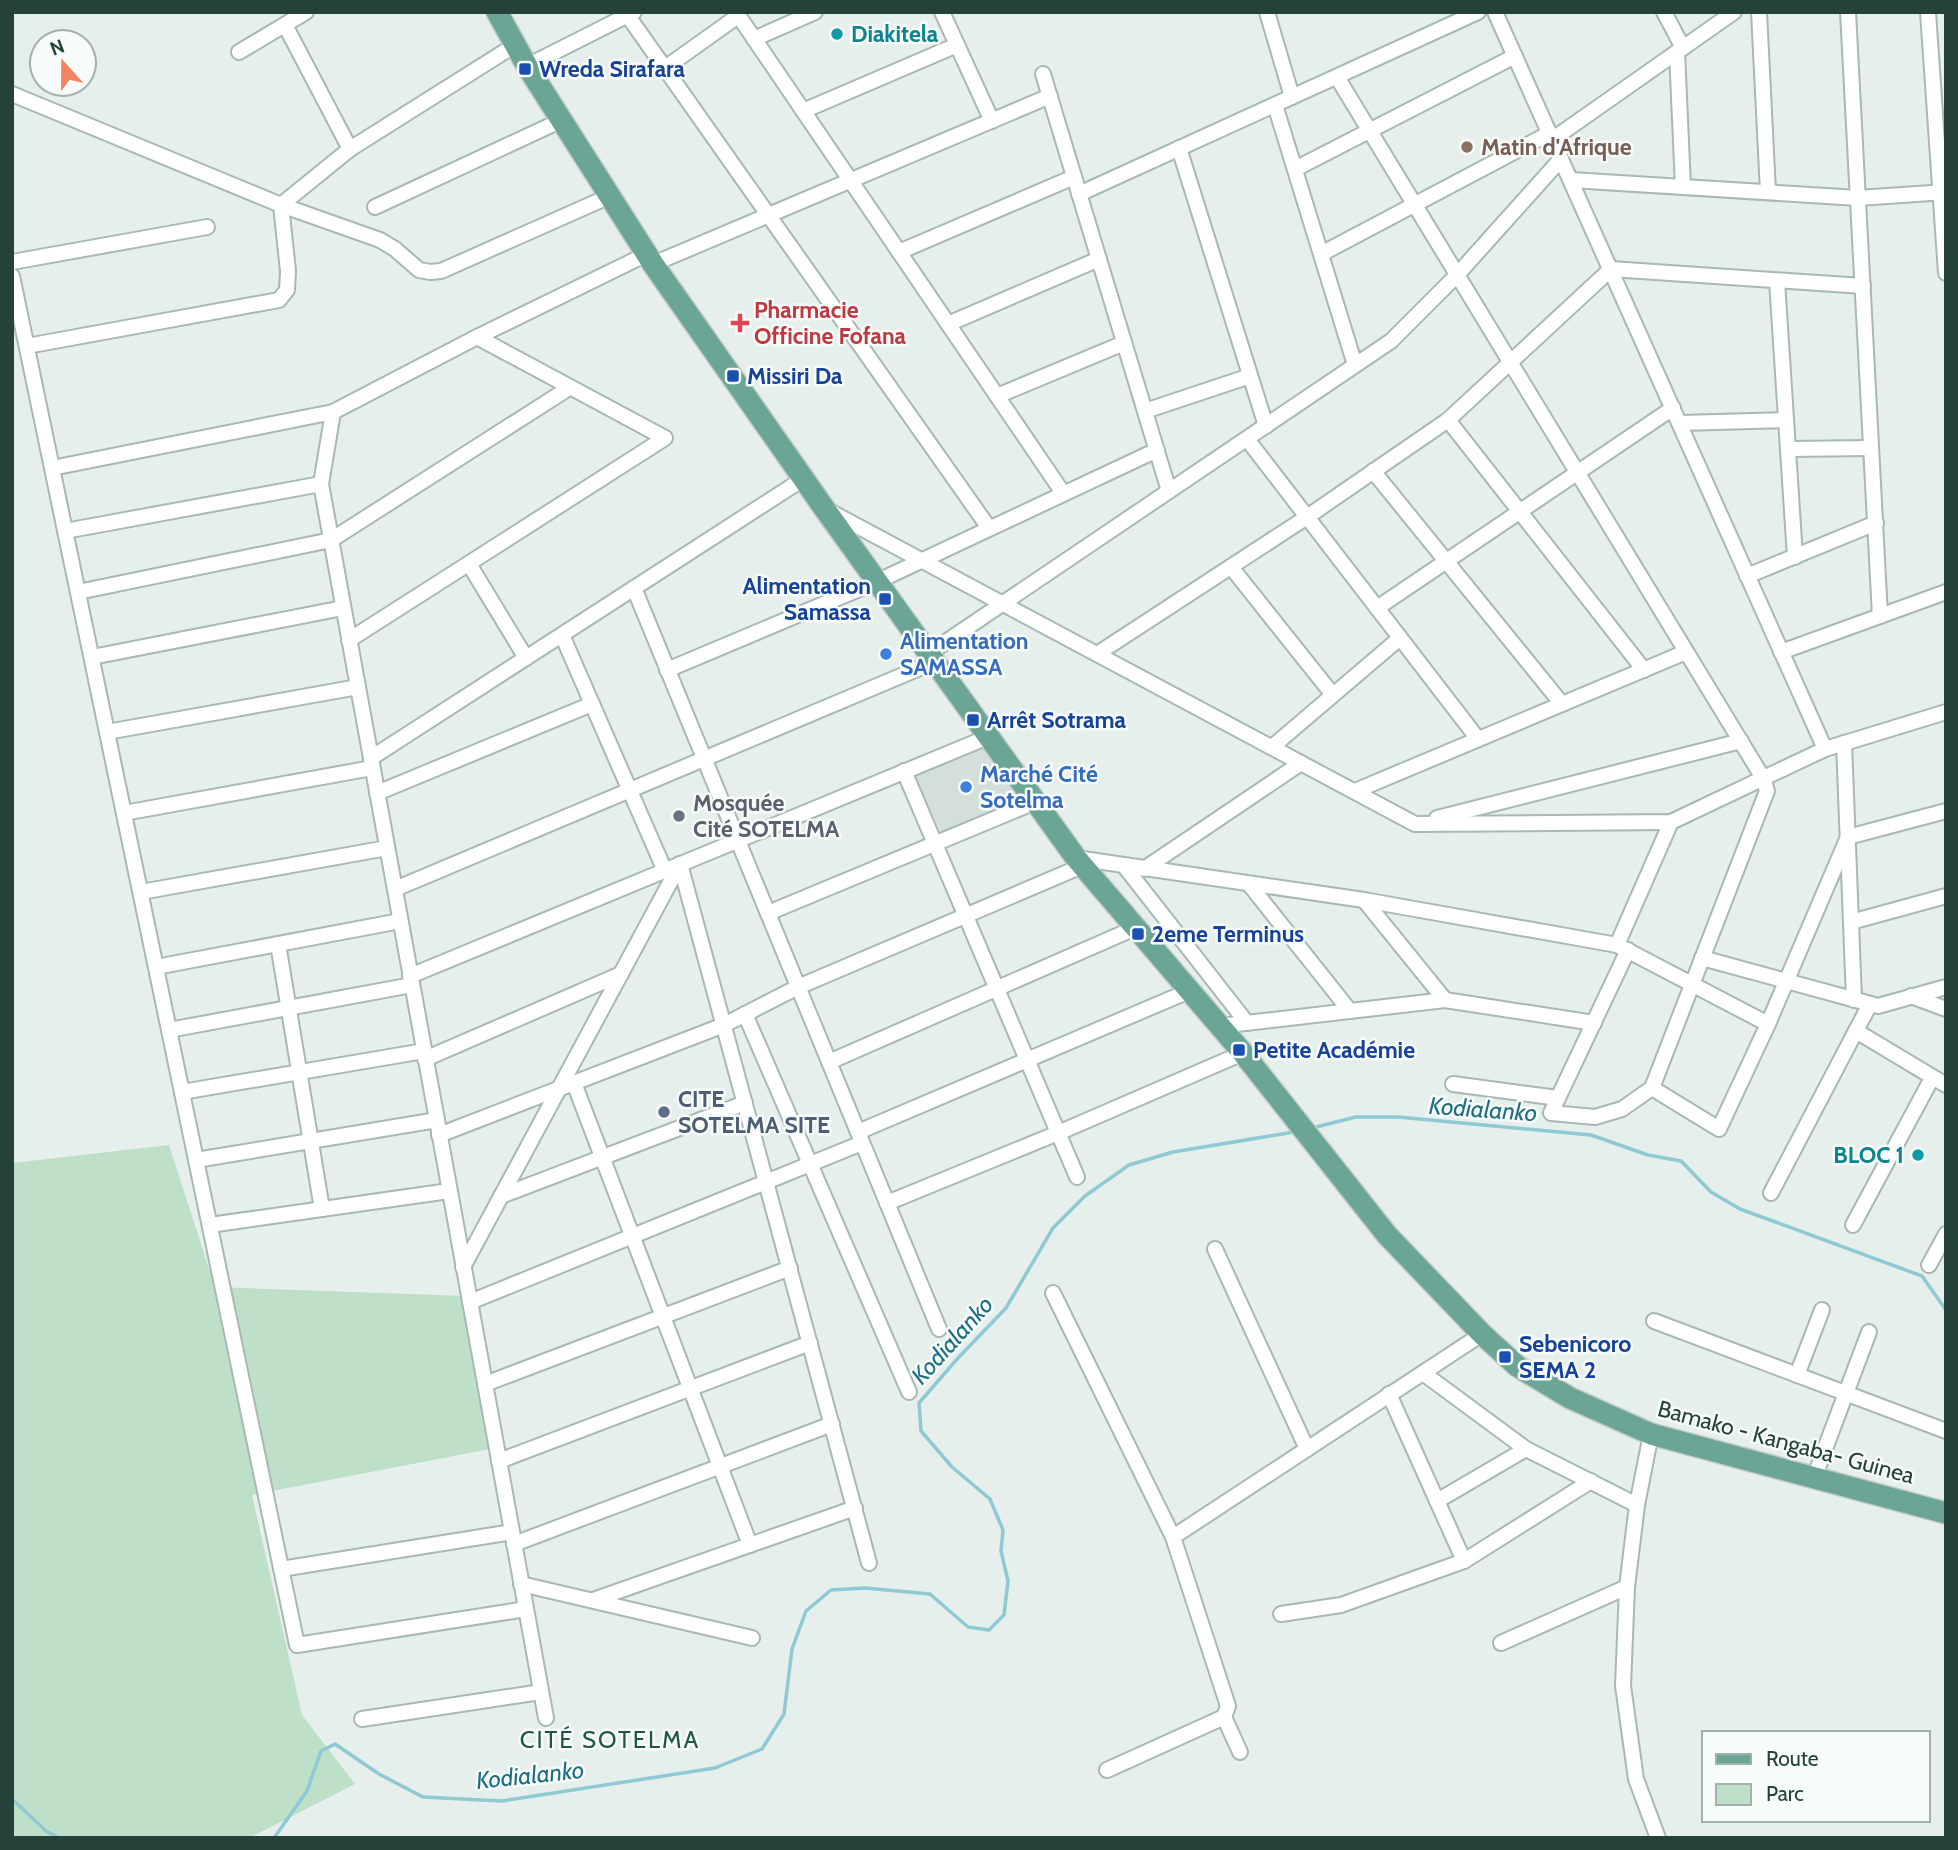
<svg xmlns="http://www.w3.org/2000/svg" width="1958" height="1850" font-family="Cabin,sans-serif">
  <rect width="100%" height="100%" fill="#e6efeb"/>
  <path fill="#d4dfda" d="M 980,744 L 1023,802 L 942,835 L 913,773 Z"/>
  <path fill="#bfe0c8" d="M 169,1145 L 215,1287 L 465,1296 L 490,1449 L 252,1495 L 302,1715 L 355,1784 L 249,1838 L 12,1838 L 12,1163 Z"/>
  <g fill="none" stroke-linecap="round" stroke-linejoin="round">
    <g stroke="#8ec9d4" stroke-width="3.5">
      <path d="M 1312,1128 L 1356,1117 L 1398,1117 L 1591,1135 L 1648,1155 L 1681,1161 L 1711,1192 L 1740,1209 L 1922,1276 L 1946,1310"/>
      <path d="M 12,1799 L 46,1831 L 59,1838"/>
      <path d="M 274,1838 L 307,1791 L 321,1751 L 335,1744 L 379,1774 L 423,1797 L 502,1801 L 715,1768 L 762,1749 L 784,1714 L 792,1649 L 806,1611 L 831,1590 L 865,1588 L 930,1594 L 968,1627 L 989,1630 L 1004,1615 L 1008,1581 L 1001,1551 L 1003,1530 L 990,1499 L 952,1467 L 921,1431 L 919,1403 L 958,1358 L 1006,1308 L 1053,1228 L 1085,1196 L 1129,1165 L 1173,1152 L 1294,1132"/>
    </g>
    <defs>
      <g id="street">
        <path d="M 736,12 L 1063,493"/>
        <path d="M 942,12 L 992,121"/>
        <path d="M 1267,12 L 1292,97"/>
        <path d="M 1495,12 L 1825,749"/>
        <path d="M 1664,12 L 1683,48"/>
        <path d="M 1759,12 L 1768,192"/>
        <path d="M 1848,12 L 1880,616"/>
        <path d="M 1928,12 L 1946,273"/>
        <path d="M 628,16 L 989,528"/>
        <path d="M 285,25 L 350,149"/>
        <path d="M 754,39 L 815,12"/>
        <path d="M 239,52 L 306,12"/>
        <path d="M 1677,52 L 1683,187"/>
        <path d="M 527,66 L 634,12"/>
        <path d="M 665,68 L 738,16"/>
        <path d="M 1043,74 L 1169,491"/>
        <path d="M 1337,77 L 1763,778 L 1767,791 L 1652,1088"/>
        <path d="M 12,94 L 281,205 L 380,240 L 395,249 L 419,270 L 430,272 L 441,271 L 610,196"/>
        <path d="M 1275,105 L 1355,365"/>
        <path d="M 803,111 L 957,45"/>
        <path d="M 1553,139 L 1734,12"/>
        <path d="M 1179,148 L 1266,426"/>
        <path d="M 1295,169 L 1515,56"/>
        <path d="M 1571,180 L 1858,198 L 1946,192"/>
        <path d="M 1079,194 L 1478,12"/>
        <path d="M 375,207 L 562,120"/>
        <path d="M 899,252 L 1074,177"/>
        <path d="M 1321,254 L 1550,133"/>
        <path d="M 12,262 L 207,227"/>
        <path d="M 653,264 L 1050,96"/>
        <path d="M 12,276 L 297,1645 L 526,1609"/>
        <path d="M 1777,281 L 1795,557"/>
        <path d="M 948,324 L 1099,259"/>
        <path d="M 27,346 L 279,300 L 287,290 L 288,271 L 281,205 L 350,149 L 515,45"/>
        <path d="M 997,396 L 1124,343"/>
        <path d="M 1145,411 L 1250,376"/>
        <path d="M 333,412 L 321,484 L 546,1718"/>
        <path d="M 1448,420 L 1644,670"/>
        <path d="M 1680,423 L 1786,420"/>
        <path d="M 1247,439 L 1478,739"/>
        <path d="M 1788,449 L 1871,448"/>
        <path d="M 52,468 L 333,412 L 477,337 L 647,254"/>
        <path d="M 1373,471 L 1562,704"/>
        <path d="M 831,512 L 1415,824 L 1671,822 L 1825,749 L 1946,712"/>
        <path d="M 65,531 L 321,484"/>
        <path d="M 469,564 L 526,658"/>
        <path d="M 1231,567 L 1333,695"/>
        <path d="M 1747,576 L 1876,523"/>
        <path d="M 634,588 L 939,1329"/>
        <path d="M 78,592 L 331,540 L 569,388"/>
        <path d="M 1377,608 L 1673,408"/>
        <path d="M 562,635 L 665,871"/>
        <path d="M 349,640 L 665,438 L 477,337"/>
        <path d="M 1781,652 L 1946,592"/>
        <path d="M 928,654 L 1391,341 L 1457,275 L 1561,159"/>
        <path d="M 1097,654 L 1307,517 L 1448,420 L 1611,269 L 1863,286"/>
        <path d="M 92,657 L 343,608"/>
        <path d="M 667,670 L 876,582 L 1157,450"/>
        <path d="M 107,732 L 358,687"/>
        <path d="M 1844,743 L 1854,1000"/>
        <path d="M 1272,747 L 1400,638"/>
        <path d="M 371,758 L 803,479"/>
        <path d="M 904,771 L 1077,1177"/>
        <path d="M 1355,791 L 1686,652"/>
        <path d="M 377,793 L 592,704"/>
        <path d="M 124,813 L 372,768"/>
        <path d="M 1437,818 L 1741,741"/>
        <path d="M 1076,858 L 1364,900 L 1617,945 L 1768,1024"/>
        <path d="M 680,864 L 869,1563"/>
        <path d="M 1125,867 L 1247,1023"/>
        <path d="M 1144,869 L 1301,763"/>
        <path d="M 1249,884 L 1350,1011"/>
        <path d="M 395,889 L 934,662"/>
        <path d="M 141,892 L 387,848"/>
        <path d="M 1364,900 L 1445,1000"/>
        <path d="M 768,913 L 1035,802"/>
        <path d="M 1851,922 L 1946,896"/>
        <path d="M 278,944 L 322,1209"/>
        <path d="M 1617,945 L 1671,822"/>
        <path d="M 1628,950 L 1551,1113 L 1595,1117 L 1622,1109 L 1652,1088 L 1719,1129 L 1768,1024 L 1848,837 L 1946,811"/>
        <path d="M 1702,958 L 1878,1006 L 1946,987"/>
        <path d="M 156,967 L 400,921"/>
        <path d="M 410,976 L 988,737"/>
        <path d="M 1911,996 L 1946,1009"/>
        <path d="M 745,1014 L 909,1392"/>
        <path d="M 1220,1026 L 1445,1000 L 1594,1023"/>
        <path d="M 169,1030 L 412,985"/>
        <path d="M 1856,1031 L 1946,1085"/>
        <path d="M 425,1059 L 621,974"/>
        <path d="M 829,1062 L 1135,928"/>
        <path d="M 574,1083 L 750,1545"/>
        <path d="M 1453,1084 L 1558,1098"/>
        <path d="M 182,1092 L 424,1051"/>
        <path d="M 858,1132 L 1189,991"/>
        <path d="M 439,1135 L 724,1025 L 798,987 L 1082,866"/>
        <path d="M 196,1160 L 437,1120"/>
        <path d="M 1771,1193 L 1870,1004"/>
        <path d="M 501,1196 L 745,1103"/>
        <path d="M 887,1203 L 1058,1133 L 1243,1053"/>
        <path d="M 210,1225 L 449,1191"/>
        <path d="M 1853,1225 L 1932,1078"/>
        <path d="M 1215,1249 L 1307,1449"/>
        <path d="M 1929,1265 L 1946,1234"/>
        <path d="M 463,1267 L 680,864"/>
        <path d="M 1053,1293 L 1173,1537"/>
        <path d="M 470,1302 L 862,1143"/>
        <path d="M 1654,1321 L 1946,1431"/>
        <path d="M 1423,1373 L 1526,1449 L 1637,1505"/>
        <path d="M 1797,1375 L 1822,1310"/>
        <path d="M 485,1384 L 790,1268"/>
        <path d="M 1389,1394 L 1464,1561"/>
        <path d="M 1651,1434 L 1637,1505 L 1627,1587 L 1623,1686 L 1636,1779 L 1658,1838"/>
        <path d="M 499,1461 L 810,1343"/>
        <path d="M 1814,1478 L 1869,1332"/>
        <path d="M 1437,1501 L 1526,1449"/>
        <path d="M 514,1544 L 832,1424"/>
        <path d="M 281,1569 L 512,1532"/>
        <path d="M 521,1584 L 752,1638"/>
        <path d="M 593,1600 L 855,1508"/>
        <path d="M 1281,1614 L 1341,1605 L 1464,1561 L 1591,1481"/>
        <path d="M 1501,1643 L 1627,1587"/>
        <path d="M 362,1719 L 541,1692"/>
        <path d="M 1240,1752 L 1224,1717 L 1228,1706 L 1173,1537 L 1482,1334"/>
        <path d="M 1107,1770 L 1224,1717"/>
      </g>
      <path id="primary" d="M 497,12 L 527,66 L 653,264 L 824,508 L 1076,858 L 1243,1053 L 1387,1235 L 1482,1334 L 1517,1366 L 1570,1398 L 1651,1434 L 1946,1513"/>
    </defs>
    <use href="#street" stroke="#a8b8b2" stroke-width="18"/>
    <use href="#primary" stroke="#c2cac8" stroke-width="24"/>
    <use href="#street" stroke="#fff" stroke-width="14"/>
    <use href="#primary" stroke="#6aa596" stroke-width="21"/>
  </g>
  <g fill="#0f9aa8" stroke="#f7fbf9" stroke-width="2.5">
    <circle cx="837" cy="34" r="7"/>
    <circle cx="1918" cy="1155" r="7"/>
  </g>
  <g fill="#1a4fb4" stroke="#f7fbf9" stroke-width="2.5">
    <rect x="518" y="62" width="14" height="14" rx="3.5"/>
    <rect x="726" y="369" width="14" height="14" rx="3.5"/>
    <rect x="878" y="592" width="14" height="14" rx="3.5"/>
    <rect x="966" y="713" width="14" height="14" rx="3.5"/>
    <rect x="1131" y="927" width="14" height="14" rx="3.5"/>
    <rect x="1232" y="1043" width="14" height="14" rx="3.5"/>
    <rect x="1498" y="1350" width="14" height="14" rx="3.5"/>
  </g>
  <circle fill="#8d6e63" stroke="#f7fbf9" stroke-width="2.5" cx="1467" cy="147" r="7"/>
  <path fill="#e0444e" stroke="#f7fbf9" stroke-width="2.5" d="M736.5 312.5h7v7h7v7h-7v7h-7v-7h-7v-7h7z"/>
  <g fill="#3f7fe0" stroke="#f7fbf9" stroke-width="2.5">
    <circle cx="886" cy="654" r="7"/>
    <circle cx="966" cy="787" r="7"/>
  </g>
  <circle fill="#6b7280" stroke="#f7fbf9" stroke-width="2.5" cx="679" cy="816" r="7"/>
  <circle fill="#5c6f8a" stroke="#f7fbf9" stroke-width="2.5" cx="664" cy="1112" r="7"/>
  <g text-anchor="middle" dominant-baseline="central" stroke-width="5" stroke-linejoin="round" paint-order="stroke">
    <g font-size="23" font-weight="bold" fill="#0d838f" stroke="#f7fbf9" text-anchor="start">
      <text x="851" y="34">Diakitela</text>
      <text x="1904" y="1155" text-anchor="end">BLOC 1</text>
    </g>
    <g font-size="23" font-weight="bold" fill="#164399" stroke="#f7fbf9" text-anchor="start">
      <text x="539" y="69">Wreda Sirafara</text>
      <text x="747" y="376">Missiri Da</text>
      <text x="871" y="586" text-anchor="end">Alimentation<tspan x="871" dy="26">Samassa</tspan></text>
      <text x="987" y="720">Arrêt Sotrama</text>
      <text x="1152" y="934">2eme Terminus</text>
      <text x="1253" y="1050">Petite Académie</text>
      <text x="1519" y="1344">Sebenicoro<tspan x="1519" dy="26">SEMA 2</tspan></text>
    </g>
    <g font-size="23" font-weight="bold" fill="#785e54" stroke="#f7fbf9" text-anchor="start">
      <text x="1481" y="147">Matin d'Afrique</text>
    </g>
    <g font-size="23" font-weight="bold" fill="#be3a42" stroke="#f7fbf9" text-anchor="start">
      <text x="754" y="310">Pharmacie<tspan x="754" dy="26">Officine Fofana</tspan></text>
    </g>
    <g font-size="23" font-weight="bold" fill="#366cbe" stroke="#f7fbf9" text-anchor="start">
      <text x="900" y="641">Alimentation<tspan x="900" dy="26">SAMASSA</tspan></text>
      <text x="980" y="774">Marché Cité<tspan x="980" dy="26">Sotelma</tspan></text>
    </g>
    <g font-size="23" font-weight="bold" fill="#5b616d" stroke="#f7fbf9" text-anchor="start">
      <text x="693" y="803">Mosquée<tspan x="693" dy="26">Cité SOTELMA</tspan></text>
    </g>
    <g font-size="23" font-weight="bold" fill="#4e5e75" stroke="#f7fbf9" text-anchor="start">
      <text x="678" y="1099">CITE<tspan x="678" dy="26">SOTELMA SITE</tspan></text>
    </g>
    <g font-size="23" fill="#24423a" stroke="#f7fbf9">
      <text transform="translate(1786 1442) rotate(15)">Bamako - Kangaba- Guinea</text>
    </g>
    <g font-size="24" font-style="italic" fill="#1c6f80" stroke="#f7fbf9">
      <text transform="translate(1483 1109) rotate(4)">Kodialanko</text>
      <text transform="translate(952 1340) rotate(-48)">Kodialanko</text>
      <text transform="translate(530 1775) rotate(-6)">Kodialanko</text>
    </g>
    <g font-size="24" letter-spacing="2" fill="#1f5548" stroke="#f7fbf9">
      <text x="610" y="1739">CITÉ SOTELMA</text>
    </g>
  </g>
  <rect width="1958" height="1850" fill="none" stroke="#24423a" stroke-width="28"/>
  <rect x="1702" y="1731" width="228" height="91" fill="#f7fbf9" stroke="#a3b1ad" stroke-width="2"/>
  <rect x="1716" y="1754" width="35" height="10" fill="#6aa596" stroke="#a3b1ad" stroke-width="2"/>
  <text x="1766" y="1766" font-size="21" fill="#24423a">Route</text>
  <rect x="1716" y="1784" width="35" height="21" fill="#bfe0c8" stroke="#a3b1ad" stroke-width="2"/>
  <text x="1766" y="1801" font-size="21" fill="#24423a">Parc</text>
  <g transform="translate(63 63) rotate(339)"><circle r="33" fill="#f7fbf9" stroke="#a3b1ad" stroke-width="2"/>
  <path d="M0-5L12 26L0 18L-12 26Z" fill="#f4845f"/>
  <text y="-10" font-size="19" font-weight="bold" text-anchor="middle" fill="#24423a">N</text>
  </g>
</svg>
